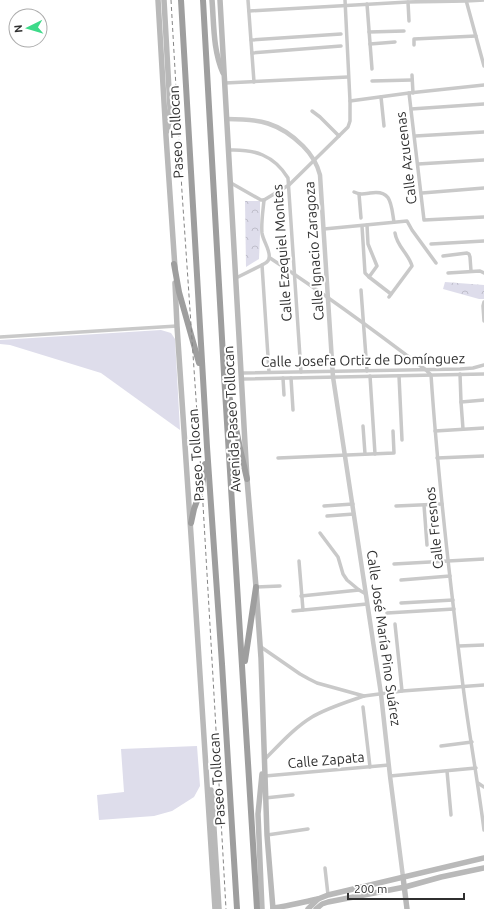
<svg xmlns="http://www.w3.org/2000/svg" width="484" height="909" font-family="Ubuntu,sans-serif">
  <defs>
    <pattern id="forest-crowns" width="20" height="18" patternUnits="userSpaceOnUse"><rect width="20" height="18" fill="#deddeb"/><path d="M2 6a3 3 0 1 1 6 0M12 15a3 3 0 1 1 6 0" fill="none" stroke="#bfbeca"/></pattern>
  </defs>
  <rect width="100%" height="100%" fill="#fff"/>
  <g fill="#deddeb">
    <path d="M 161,330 L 171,333 L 175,339 L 180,430 L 101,373 L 10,345 L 0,344 L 0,340 Z"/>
    <path d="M 197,746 L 200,786 L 194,797 L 172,811 L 154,816 L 99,820 L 97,795 L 124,792 L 121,749 Z"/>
  </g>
  <g fill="url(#forest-crowns)">
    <path d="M 245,201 L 260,201 L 260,235 L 259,259 L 246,267 Z"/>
    <path d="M 445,282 L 484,285 L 484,299 L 479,299 L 443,289 Z"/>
  </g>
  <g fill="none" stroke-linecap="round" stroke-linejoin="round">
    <g stroke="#c9c9c9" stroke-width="3.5">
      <path d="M 248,0 L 254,82"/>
      <path d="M 466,0 L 484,66"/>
      <path d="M 408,2 L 409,21"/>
      <path d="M 367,4 L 372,69"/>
      <path d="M 249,11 L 408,2 C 433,1 459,2 484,0"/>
      <path d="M 369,32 L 404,31"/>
      <path d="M 251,40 L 341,34"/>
      <path d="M 370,44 L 395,42"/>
      <path d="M 414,45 L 414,39 L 476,36"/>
      <path d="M 252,53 L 341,46"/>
      <path d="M 412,75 L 413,93"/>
      <path d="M 372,81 L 412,80"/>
      <path d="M 225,83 L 348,77"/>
      <path d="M 409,93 L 424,220 L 484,217"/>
      <path d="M 381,97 L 384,126"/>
      <path d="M 350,101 L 409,93 L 484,85"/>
      <path d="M 411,109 L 484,104"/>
      <path d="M 312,111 L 320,117 L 339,136"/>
      <path d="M 415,136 L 484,132"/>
      <path d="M 229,150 C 254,149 274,155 288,178 L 301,372"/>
      <path d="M 418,164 L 484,160"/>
      <path d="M 231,183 L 261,200 L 264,200"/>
      <path d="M 354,192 C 360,195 364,194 370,193 C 392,189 391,205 394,222"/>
      <path d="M 422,193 L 484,188"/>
      <path d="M 359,194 L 361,218"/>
      <path d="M 264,200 L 289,185 L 348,127 L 350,121 L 350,101 L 345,0"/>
      <path d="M 264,200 C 263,211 261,223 262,233 C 263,241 271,251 269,258 C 269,262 265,263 262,265 L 269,372"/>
      <path d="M 367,225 L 368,244 L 377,266 L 369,277"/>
      <path d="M 362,226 L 365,273 L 369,277 L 391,294"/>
      <path d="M 324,229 L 407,221 L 412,230 L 436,263"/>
      <path d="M 431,244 L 484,241"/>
      <path d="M 443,256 L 467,253 L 469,254 L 470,257 L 471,271"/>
      <path d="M 270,258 C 323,293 375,331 426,370 L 431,375 C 438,479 450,583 463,686 C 469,734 478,782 484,830"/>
      <path d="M 448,273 L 480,271 L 484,273"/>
      <path d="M 236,278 L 262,265"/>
      <path d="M 361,290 L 367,371"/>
      <path d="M 389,297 L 412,266 C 409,254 397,247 395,233"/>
      <path d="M 484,302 L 483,306 L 484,321"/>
      <path d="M 0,337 L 177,326"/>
      <path d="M 242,373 L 460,369 L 473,368 L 484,365"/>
      <path d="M 460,374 L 461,402 L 463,429"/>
      <path d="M 370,376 L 375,454"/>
      <path d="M 399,376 L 402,440"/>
      <path d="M 283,378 L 284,395"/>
      <path d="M 291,378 L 293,410"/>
      <path d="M 242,379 L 484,374"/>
      <path d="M 461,402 L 484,400"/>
      <path d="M 363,426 L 365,454"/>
      <path d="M 435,431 L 484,428"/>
      <path d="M 278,458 L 394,453 L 393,431"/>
      <path d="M 437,458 L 484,456"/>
      <path d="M 424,505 L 427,545"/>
      <path d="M 324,506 L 353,504"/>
      <path d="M 396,506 L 442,504"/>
      <path d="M 327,516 L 354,514"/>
      <path d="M 320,533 L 338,557 L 343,574 L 347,580 L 359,590 L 366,594"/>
      <path d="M 299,561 L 303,610"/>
      <path d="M 394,564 L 484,559"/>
      <path d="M 401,580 L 450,576"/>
      <path d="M 256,587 L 280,586"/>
      <path d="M 301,596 L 359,590"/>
      <path d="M 401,603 L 453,600"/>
      <path d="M 293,611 L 367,604"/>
      <path d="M 387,613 L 454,609"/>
      <path d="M 395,624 L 402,691"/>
      <path d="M 459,646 L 484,645"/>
      <path d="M 261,647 L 300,674 L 309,679 L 317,683 L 364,696 L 402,691 L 484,685"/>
      <path d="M 363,707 L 370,767"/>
      <path d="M 441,746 L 472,742"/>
      <path d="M 265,759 C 280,744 294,728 312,717 C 327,708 347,702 364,696"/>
      <path d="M 447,771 L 451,815"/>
      <path d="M 265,776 L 389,765"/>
      <path d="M 390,776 L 476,768"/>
      <path d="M 478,783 L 484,787"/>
      <path d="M 265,798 L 293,795"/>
      <path d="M 267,835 L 308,829"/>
      <path d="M 325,868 L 328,895"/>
    </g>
    <path stroke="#c9c9c9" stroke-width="4.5" d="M 227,119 C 259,119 279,122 303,146 C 311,154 317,163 320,175 L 333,377 L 381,694 L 390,776 L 403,877"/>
    <g stroke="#b9b9b9" stroke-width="5.5">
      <path d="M 158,0 L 166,136 L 175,268"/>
      <path d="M 164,0 L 170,108 L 169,122 L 167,131"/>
      <path d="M 212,0 C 214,25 213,50 223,73"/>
      <path d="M 220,0 L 247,479 L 256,587 L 261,658 L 267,835 L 273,909"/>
      <path d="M 175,283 L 177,326 L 192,550 L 215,909"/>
      <path d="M 262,774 L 258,814 L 262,909"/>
      <path d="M 211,790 L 212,797 L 219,909"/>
      <path d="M 403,877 L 407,909"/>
      <path d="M 273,908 C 288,906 303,902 318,899"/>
      <path d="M 308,909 L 318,899 L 328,895 L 484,858"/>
      <path d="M 316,909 L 322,904 L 328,902 L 405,887 L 441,877 L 484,868"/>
    </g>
    <g stroke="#9e9e9e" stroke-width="6">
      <path d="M 181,0 L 207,447 L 222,664 L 237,909"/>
      <path d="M 203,0 L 224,374 L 257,909"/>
      <path d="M 174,264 L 179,292 L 199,363"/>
      <path d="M 227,385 L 241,453 L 247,479"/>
      <path d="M 191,523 L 194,509 L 202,487 L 205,464"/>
      <path d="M 245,661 L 256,587"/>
    </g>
    <path stroke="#848484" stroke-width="1" stroke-dasharray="4 3" stroke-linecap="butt" d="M 171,0 L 182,192 L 202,487 L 215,712 L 226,909"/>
  </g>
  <g text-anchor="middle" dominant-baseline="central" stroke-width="4" stroke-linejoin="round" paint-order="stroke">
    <g font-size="14" fill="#2f2f2f" stroke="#fff">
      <text transform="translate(176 132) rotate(-93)">Paseo Tollocan</text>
      <text transform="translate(406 158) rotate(-97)">Calle Azucenas</text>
      <text transform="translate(314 251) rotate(-94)">Calle Ignacio Zaragoza</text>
      <text transform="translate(282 253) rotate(-94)">Calle Ezequiel Montes</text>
      <text transform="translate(363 360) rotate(-1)">Calle Josefa Ortiz de Domínguez</text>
      <text transform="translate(232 419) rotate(-93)">Avenida Paseo Tollocan</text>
      <text transform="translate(196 455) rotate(-94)">Paseo Tollocan</text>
      <text transform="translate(434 528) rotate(-96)">Calle Fresnos</text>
      <text transform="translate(384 638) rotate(82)">Calle José María Pino Suárez</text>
      <text transform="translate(326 760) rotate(-5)">Calle Zapata</text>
      <text transform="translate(217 779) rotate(-94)">Paseo Tollocan</text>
    </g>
  </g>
  <g transform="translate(28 28) rotate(265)"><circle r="19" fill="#ffffff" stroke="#acacac"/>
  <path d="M0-3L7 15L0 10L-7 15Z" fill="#3dda89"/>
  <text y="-6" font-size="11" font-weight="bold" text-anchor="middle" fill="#2f2f2f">N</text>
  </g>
  <path d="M348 893v6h116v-6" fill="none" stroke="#2f2f2f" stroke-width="2"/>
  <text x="354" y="893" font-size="12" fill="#2f2f2f" stroke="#ffffff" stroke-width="3" paint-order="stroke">200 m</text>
</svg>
